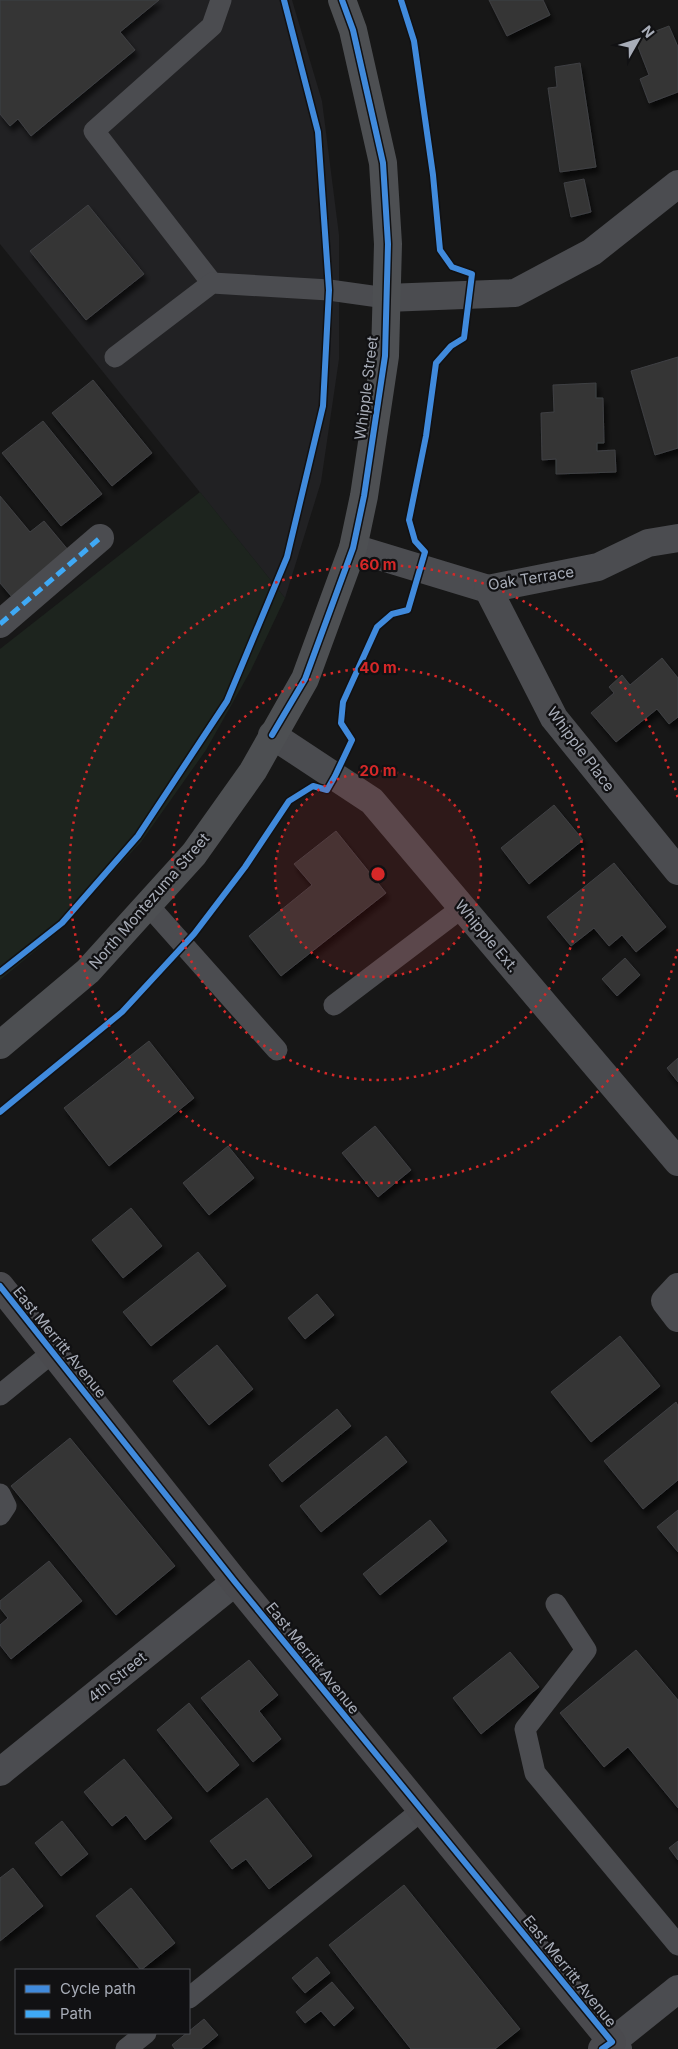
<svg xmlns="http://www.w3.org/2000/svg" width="678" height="2049" font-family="Inter,sans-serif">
  <defs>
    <filter id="shadow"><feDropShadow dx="3" dy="5.5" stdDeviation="2.5" flood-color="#0009"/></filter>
  </defs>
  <rect width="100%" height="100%" fill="#171717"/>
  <path fill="#212123" d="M 0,0 L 292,0 L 322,101 L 339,235 L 339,359 L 321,482 L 285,598 L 0,244 Z"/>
  <path fill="#1d241e" d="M 200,492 L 285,598 L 251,670 L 206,750 L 141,842 L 53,936 L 0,980 L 0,649 Z"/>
  <g fill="#353536" stroke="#3f4043" filter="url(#shadow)">
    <path d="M 0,0 L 159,0 L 120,32 L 135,50 L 31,136 L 18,119 L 10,126 L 0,114 Z"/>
    <path d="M 489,0 L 543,0 L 550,15 L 507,36 Z"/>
    <path d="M 669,26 L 678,47 L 678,92 L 649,103 L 640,79 L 649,75 L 635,39 Z"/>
    <path d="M 580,63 L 596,167 L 560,172 L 548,88 L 557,87 L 555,67 Z"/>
    <path d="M 584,179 L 591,212 L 571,217 L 564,183 Z"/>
    <path d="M 88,205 L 144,274 L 86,320 L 30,251 Z"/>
    <path d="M 678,357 L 678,448 L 655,455 L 631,371 Z"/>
    <path d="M 93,380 L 152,453 L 112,486 L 52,413 Z"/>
    <path d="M 596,383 L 596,398 L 603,398 L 604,443 L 597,443 L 597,451 L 615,450 L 616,472 L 556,474 L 556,459 L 542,460 L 541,413 L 554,412 L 553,385 Z"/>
    <path d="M 43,421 L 102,494 L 61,526 L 2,453 Z"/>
    <path d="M 0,496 L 30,532 L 44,521 L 69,551 L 12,597 L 0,583 Z"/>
    <path d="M 662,658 L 678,678 L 678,717 L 669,724 L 657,709 L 616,742 L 591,713 L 614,693 L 609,687 L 622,675 L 630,685 Z"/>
    <path d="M 554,805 L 583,840 L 529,884 L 501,848 Z"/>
    <path d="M 336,831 L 386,893 L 281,976 L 249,936 L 312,885 L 294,864 Z"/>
    <path d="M 614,863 L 666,927 L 636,952 L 622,935 L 609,946 L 594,928 L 571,946 L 547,917 Z"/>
    <path d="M 625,958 L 640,975 L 617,996 L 602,979 Z"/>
    <path d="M 149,1041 L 194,1098 L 109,1166 L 64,1108 Z"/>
    <path d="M 678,1058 L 678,1082 L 667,1068 Z"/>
    <path d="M 375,1126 L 411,1170 L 378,1197 L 342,1153 Z"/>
    <path d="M 228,1146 L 254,1178 L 209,1215 L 183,1183 Z"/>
    <path d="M 131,1208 L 162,1246 L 123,1278 L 92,1240 Z"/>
    <path d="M 198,1252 L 226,1286 L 151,1346 L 123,1312 Z"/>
    <path d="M 317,1294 L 334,1315 L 305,1339 L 288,1318 Z"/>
    <path d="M 620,1336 L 660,1386 L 591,1442 L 551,1392 Z"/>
    <path d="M 217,1345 L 253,1389 L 209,1425 L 173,1381 Z"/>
    <path d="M 676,1402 L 678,1406 L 678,1480 L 643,1509 L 604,1461 Z"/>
    <path d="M 337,1409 L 351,1426 L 282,1482 L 269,1465 Z"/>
    <path d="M 386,1436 L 407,1462 L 321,1532 L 300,1506 Z"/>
    <path d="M 70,1438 L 175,1566 L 116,1615 L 11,1486 Z"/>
    <path d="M 678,1510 L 678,1552 L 657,1527 Z"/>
    <path d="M 430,1520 L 447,1541 L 380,1595 L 363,1574 Z"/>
    <path d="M 49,1561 L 82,1601 L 11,1659 L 0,1645 L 0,1625 L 8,1618 L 0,1608 L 0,1601 Z"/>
    <path d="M 636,1650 L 678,1700 L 678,1808 L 628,1747 L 604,1767 L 560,1713 Z"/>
    <path d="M 510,1652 L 539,1687 L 481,1734 L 453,1698 Z"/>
    <path d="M 249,1660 L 278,1695 L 259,1711 L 281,1739 L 253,1762 L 201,1698 Z"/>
    <path d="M 189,1703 L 239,1765 L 207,1792 L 157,1730 Z"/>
    <path d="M 124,1759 L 172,1818 L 145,1840 L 126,1815 L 112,1826 L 84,1792 Z"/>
    <path d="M 267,1798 L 312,1856 L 269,1889 L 246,1859 L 232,1869 L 210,1841 Z"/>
    <path d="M 62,1821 L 88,1854 L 61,1876 L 35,1843 Z"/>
    <path d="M 678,1841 L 678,1860 L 669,1848 Z"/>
    <path d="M 13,1868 L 43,1906 L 0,1941 L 0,1878 Z"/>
    <path d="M 404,1885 L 520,2029 L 495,2049 L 411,2049 L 329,1945 Z"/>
    <path d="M 131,1888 L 175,1943 L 141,1970 L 96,1916 Z"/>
    <path d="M 317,1957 L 330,1973 L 305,1993 L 292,1978 Z"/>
    <path d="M 332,1982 L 354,2008 L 334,2026 L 321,2011 L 305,2023 L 296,2012 Z"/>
    <path d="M 204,2019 L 218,2035 L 201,2049 L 175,2049 L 172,2045 Z"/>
  </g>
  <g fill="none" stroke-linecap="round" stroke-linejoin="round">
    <g stroke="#4b4c50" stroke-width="21">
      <path d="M 212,283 L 94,131 L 212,26 L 221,0"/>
      <path d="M 115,357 L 212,283 L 329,290 L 386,298"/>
      <path d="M 148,905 L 277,1050"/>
      <path d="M 334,1005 L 463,907"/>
      <path d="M 0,1395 L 53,1352"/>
      <path d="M 0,1494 L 6,1506 L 0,1515"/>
      <path d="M 556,1604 L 586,1650 L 525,1729 L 535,1773 L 678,1945"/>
      <path d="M 189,1998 L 422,1810"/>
      <path d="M 126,2049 L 146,2033"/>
    </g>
    <g stroke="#4b4c50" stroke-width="28">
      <path d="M 386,298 L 515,293 L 592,252 L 678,184"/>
      <path d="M 353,548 L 488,589 L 598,567 L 648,543 L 678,538"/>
      <path d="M 488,589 L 554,718 L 678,871"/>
      <path d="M 0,624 L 100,538"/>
      <path d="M 272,735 L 372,801 L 678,1162"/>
      <path d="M 678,1287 L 665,1301 L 678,1318"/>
      <path d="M 0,1772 L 235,1582"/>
      <path d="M 618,2049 L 612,2042 L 678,1989"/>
    </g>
    <path stroke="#4a4a4e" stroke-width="28" d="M 0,1286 L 235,1582 L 612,2042 L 602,2049"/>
    <path stroke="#4d4f52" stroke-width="28" d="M 0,1045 L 88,971 L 194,854 L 253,771 L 305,679 L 353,548 L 364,496 L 385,356 L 388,244 L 383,163 L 353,30 L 342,0"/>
    <path stroke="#3fa9f5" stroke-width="5" stroke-dasharray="10 5" stroke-linecap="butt" d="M 0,624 L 100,538"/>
    <defs>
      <g id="cycleway">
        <path d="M 272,735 L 305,679 L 353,548 L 364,496 L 385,356 L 388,244 L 383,163 L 353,30 L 342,0"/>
        <path d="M 0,972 L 62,923 L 138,836 L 227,701 L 287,557 L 323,406 L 329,290 L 318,132 L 284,0"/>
        <path d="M 0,1112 L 122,1012 L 194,934 L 245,867 L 289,801 L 313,786 L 327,790 L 335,776 L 352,740 L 341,723 L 343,702 L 377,627 L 392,614 L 408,610 L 425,552 L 415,541 L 409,520 L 426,436 L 436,363 L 451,346 L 464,338 L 472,274 L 452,267 L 440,250 L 433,175 L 414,41 L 401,0"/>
        <path d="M 0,1286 L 235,1582 L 612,2042 L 602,2049"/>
      </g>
    </defs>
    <use href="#cycleway" stroke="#111113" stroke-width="9"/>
    <use href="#cycleway" stroke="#408adc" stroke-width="6"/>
  </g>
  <circle cx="378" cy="874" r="103" fill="#d62828" fill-opacity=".12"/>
  <g fill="none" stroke="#d62828" stroke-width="2.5" stroke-dasharray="2.5 5">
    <circle cx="378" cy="874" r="103"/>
    <circle cx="378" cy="874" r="206"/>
    <path d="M678 949A309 309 0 1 1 678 799"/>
  </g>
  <g text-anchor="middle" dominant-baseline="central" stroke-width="4.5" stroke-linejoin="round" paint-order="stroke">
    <g font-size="15" fill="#a8adb8" stroke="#111113">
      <text transform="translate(366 388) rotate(-83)">Whipple Street</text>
      <text transform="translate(531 578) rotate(-9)">Oak Terrace</text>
      <text transform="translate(581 749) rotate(53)">Whipple Place</text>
      <text transform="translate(149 901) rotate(-49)">North Montezuma Street</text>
      <text transform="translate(487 936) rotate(50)">Whipple Ext.</text>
      <text transform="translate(60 1342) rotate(51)">East Merritt Avenue</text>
      <text transform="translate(313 1658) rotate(51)">East Merritt Avenue</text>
      <text transform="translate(117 1677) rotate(-39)">4th Street</text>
      <text transform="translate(570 1971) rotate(51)">East Merritt Avenue</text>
    </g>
  </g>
  <circle cx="378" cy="874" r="8" fill="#d62828" stroke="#111113" stroke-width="2.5"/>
  <g font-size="15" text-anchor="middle" font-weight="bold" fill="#d62828" stroke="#111113" stroke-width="4.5" stroke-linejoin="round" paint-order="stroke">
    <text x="378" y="570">60 m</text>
    <text x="378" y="673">40 m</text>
    <text x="378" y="776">20 m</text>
  </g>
  <rect x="15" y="1969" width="175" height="65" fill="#111113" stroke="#4d4f55"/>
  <rect x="25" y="1985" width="25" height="8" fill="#408adc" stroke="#4d4f55"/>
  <text x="60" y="1994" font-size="15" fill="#a8adb8">Cycle path</text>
  <rect x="25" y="2010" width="25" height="8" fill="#3fa9f5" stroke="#4d4f55"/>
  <text x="60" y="2019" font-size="15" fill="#a8adb8">Path</text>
  <g transform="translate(638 40) rotate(51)" stroke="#111113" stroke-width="4" paint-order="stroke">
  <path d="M0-4L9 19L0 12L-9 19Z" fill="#a8adb8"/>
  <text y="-8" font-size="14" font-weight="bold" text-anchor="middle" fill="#a8adb8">N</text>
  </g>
</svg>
